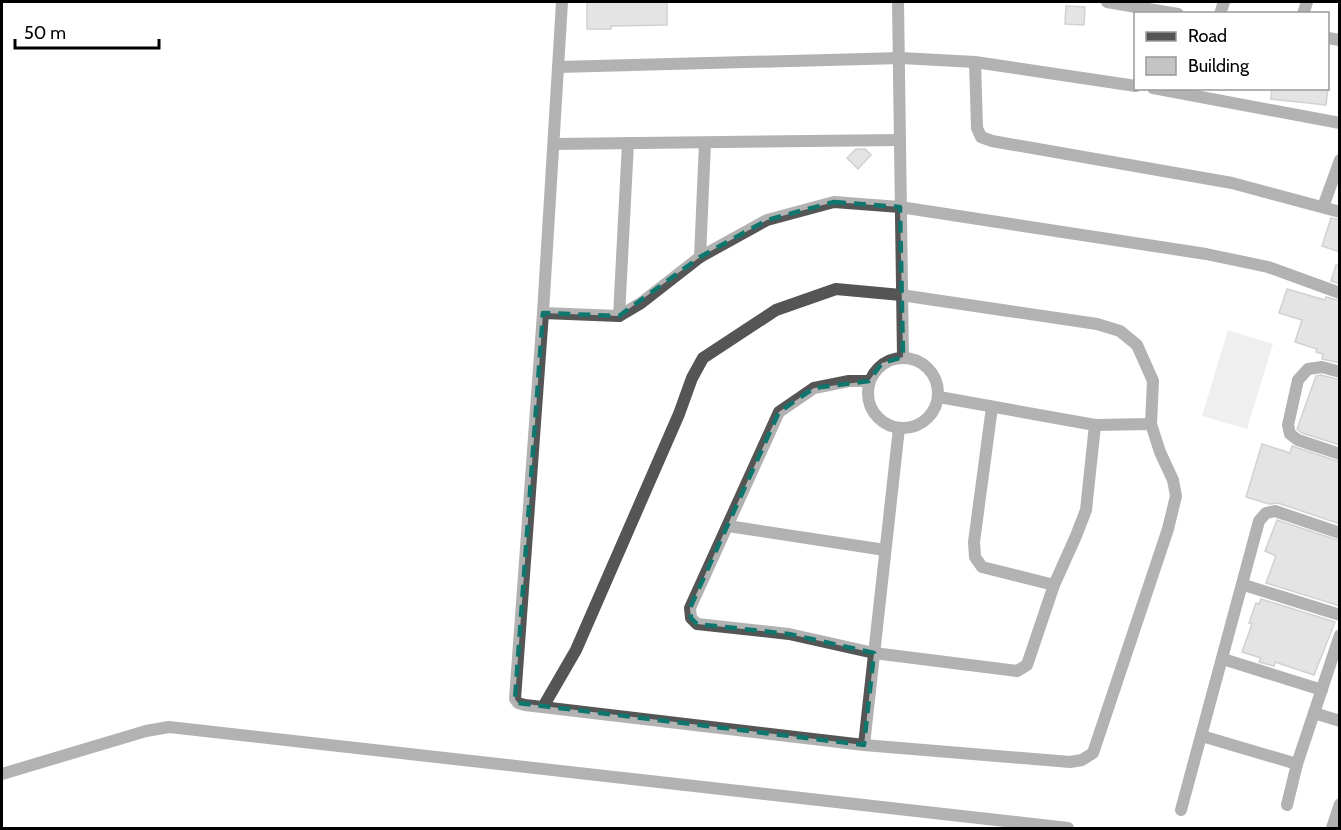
<svg xmlns="http://www.w3.org/2000/svg" width="1341" height="830" font-family="Cabin,sans-serif">
  <rect width="100%" height="100%" fill="#fff"/>
  <path fill="#dcdcdc" d="M 1228,330 L 1273,344 L 1247,429 L 1202,416 Z"/>
  <g fill="#c4c4c4" stroke="#999" stroke-width="1.5">
    <path d="M 587,2 L 667,2 L 667,25 L 611,26 L 611,29 L 587,29 Z"/>
    <path d="M 1066,6 L 1085,7 L 1084,25 L 1065,24 Z"/>
    <path d="M 1272,88 L 1328,88 L 1326,105 L 1271,99 Z"/>
    <path d="M 856,149 L 865,149 L 871,155 L 858,169 L 847,158 Z"/>
    <path d="M 1331,218 L 1340,220 L 1340,252 L 1322,246 Z"/>
    <path d="M 1336,265 L 1340,265 L 1340,284 L 1331,281 Z"/>
    <path d="M 1287,289 L 1325,300 L 1326,297 L 1340,301 L 1340,363 L 1322,359 L 1323,354 L 1316,352 L 1317,349 L 1295,342 L 1302,320 L 1279,313 Z"/>
    <path d="M 1321,375 L 1340,380 L 1340,445 L 1302,433 L 1297,429 L 1316,376 Z"/>
    <path d="M 1262,444 L 1290,453 L 1292,446 L 1340,462 L 1340,524 L 1278,503 L 1269,504 L 1246,497 Z"/>
    <path d="M 1277,520 L 1340,541 L 1340,606 L 1266,583 L 1276,556 L 1265,551 Z"/>
    <path d="M 1261,599 L 1335,622 L 1314,675 L 1275,662 L 1274,666 L 1259,662 L 1261,658 L 1242,652 L 1252,624 L 1249,623 L 1256,603 L 1259,604 Z"/>
  </g>
  <g fill="none" stroke-linecap="round" stroke-linejoin="round">
    <g stroke="#555" stroke-width="12">
      <path d="M 898,2 L 903,357"/>
      <path d="M 1107,2 L 1178,14"/>
      <path d="M 1220,14 L 1224,2"/>
      <path d="M 1303,14 L 1307,2"/>
      <path d="M 1328,38 L 1340,40"/>
      <path d="M 975,62 L 977,128 L 981,137 L 992,141 L 1232,183 L 1340,212"/>
      <path d="M 558,67 L 901,58 L 975,62 L 1136,86"/>
      <path d="M 1153,88 L 1340,123"/>
      <path d="M 554,144 L 900,140"/>
      <path d="M 1323,207 L 1340,160"/>
      <path d="M 700,257 L 705,143"/>
      <path d="M 543,313 L 619,316 L 641,303 L 700,257 L 767,220 L 834,202 L 900,207 L 1206,254 L 1268,267 L 1340,293"/>
      <path d="M 619,316 L 628,143"/>
      <circle cx="903" cy="393" r="35"/>
      <path d="M 1340,372 L 1322,367 L 1308,369 L 1298,380 L 1288,425 L 1290,434 L 1298,440 L 1340,454"/>
      <path d="M 869,381 L 849,381 L 814,388 L 779,412 L 690,608 L 691,618 L 697,624 L 789,634 L 874,653 L 1017,671 L 1027,665 L 1054,585 L 1076,536 L 1086,510 L 1095,425"/>
      <path d="M 939,397 L 1095,425 L 1151,424"/>
      <path d="M 992,407 L 974,542 L 975,557 L 982,567 L 1054,585"/>
      <path d="M 728,526 L 885,550"/>
      <path d="M 1244,585 L 1340,615"/>
      <path d="M 1223,659 L 1322,690"/>
      <path d="M 543,707 L 576,650 L 679,414 L 692,378 L 703,358 L 776,310 L 836,289 L 901,295 L 1097,324 L 1120,331 L 1137,345 L 1153,381 L 1151,424 L 1160,452 L 1173,480 L 1176,496 L 1168,529 L 1093,753 L 1082,760 L 1070,762 L 864,745 L 525,705 L 518,703 L 515,699 L 543,313 L 562,2"/>
      <path d="M 1314,713 L 1340,721"/>
      <path d="M 1202,736 L 1297,764"/>
      <path d="M 864,745 L 899,428"/>
      <path d="M 2,774 L 146,731 L 169,727 L 1068,828"/>
      <path d="M 1287,805 L 1297,764 L 1340,635"/>
      <path d="M 1181,810 L 1259,521 L 1266,513 L 1275,511 L 1340,533"/>
      <path d="M 1332,828 L 1340,804"/>
    </g>
  </g>
  <path d="M0 0H1341V830H0ZM 834,202 L 900,207 L 903,357 L 882,363 L 869,381 L 814,388 L 779,412 L 690,608 L 691,618 L 697,624 L 789,634 L 874,653 L 864,745 L 518,703 L 515,699 L 543,313 L 619,316 L 700,257 L 767,220 Z" fill="#fff" fill-opacity=".55" fill-rule="evenodd"/>
  <path fill="none" stroke="#0f766e" stroke-width="4.5" stroke-dasharray="12 8" stroke-linejoin="round" d="M 834,202 L 900,207 L 903,357 L 882,363 L 869,381 L 814,388 L 779,412 L 690,608 L 691,618 L 697,624 L 789,634 L 874,653 L 864,745 L 518,703 L 515,699 L 543,313 L 619,316 L 700,257 L 767,220 Z"/>
  <rect width="1341" height="830" fill="none" stroke="#000000" stroke-width="6"/>
  <rect x="1134" y="12" width="195" height="78" fill="#ffffff" stroke="#999999" stroke-width="1.5"/>
  <rect x="1146" y="32" width="30" height="9" fill="#555555" stroke="#999999" stroke-width="1.5"/>
  <text x="1188" y="42" font-size="18" fill="#000000">Road</text>
  <rect x="1146" y="57" width="30" height="18" fill="#c4c4c4" stroke="#999999" stroke-width="1.5"/>
  <text x="1188" y="72" font-size="18" fill="#000000">Building</text>
  <path d="M15 39v9h144v-9" fill="none" stroke="#000000" stroke-width="3"/>
  <text x="24" y="39" font-size="18" fill="#000000" stroke="#ffffff" stroke-width="4.5" paint-order="stroke">50 m</text>
</svg>
